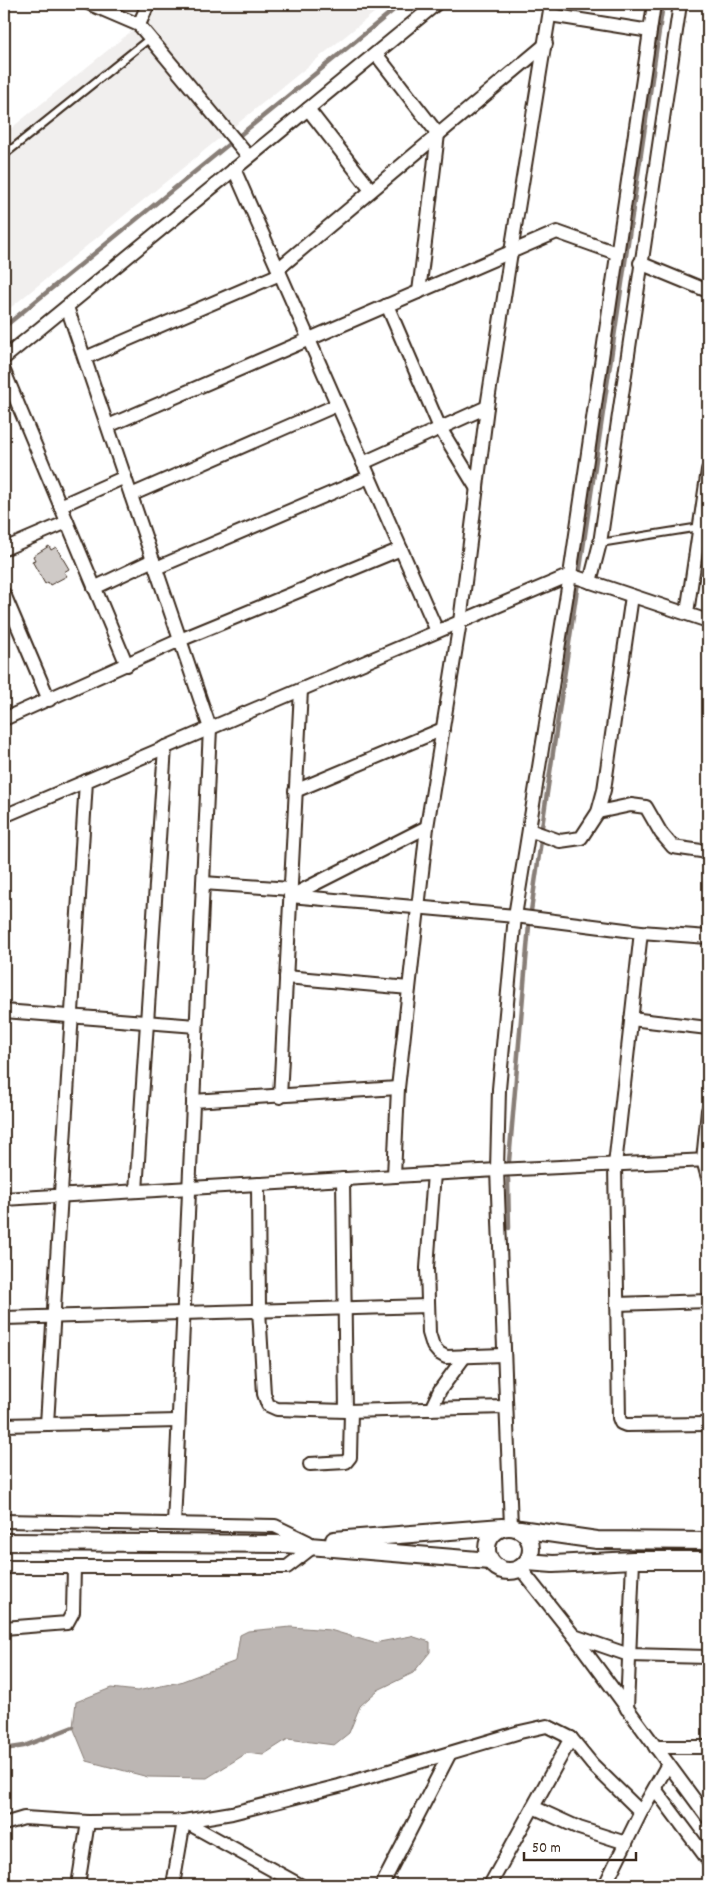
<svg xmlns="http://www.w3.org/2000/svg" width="712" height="1889" font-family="Dekko,sans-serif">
  <rect width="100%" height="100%" fill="#fff"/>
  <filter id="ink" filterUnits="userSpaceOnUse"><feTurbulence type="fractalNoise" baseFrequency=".02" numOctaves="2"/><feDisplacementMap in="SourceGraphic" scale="10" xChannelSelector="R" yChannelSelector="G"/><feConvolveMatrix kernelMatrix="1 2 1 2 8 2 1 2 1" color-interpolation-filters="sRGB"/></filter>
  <g filter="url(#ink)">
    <path fill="#f1efee" d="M 165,4 L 385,4 L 4,313 L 4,134 Z"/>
    <path fill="#bcb6b3" stroke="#887e77" d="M 291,1627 L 330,1630 L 374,1643 L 411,1636 L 430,1642 L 430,1652 L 413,1673 L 378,1690 L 360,1706 L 349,1733 L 334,1745 L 288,1739 L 263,1755 L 247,1753 L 207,1778 L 148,1777 L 87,1761 L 73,1727 L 76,1702 L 111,1688 L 137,1691 L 180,1682 L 236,1661 L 240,1635 L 248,1631 Z"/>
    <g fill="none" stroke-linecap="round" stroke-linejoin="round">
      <g stroke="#887e77" stroke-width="4.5">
        <path d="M 4,327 L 401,4"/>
        <path d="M 542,827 L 663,4"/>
        <path d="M 531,911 L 541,841"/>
        <path d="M 509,1161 L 529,925"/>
        <path d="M 508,1179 L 509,1228"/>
        <path d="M 4,1749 L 24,1746 L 73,1727"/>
      </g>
    </g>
    <path fill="#cfcac7" stroke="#3b2a1e" d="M 49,546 L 51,550 L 56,547 L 69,569 L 64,572 L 67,576 L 50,585 L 48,582 L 45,584 L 32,561 L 35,560 L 33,556 Z"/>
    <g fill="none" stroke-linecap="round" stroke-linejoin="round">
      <defs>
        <g id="service">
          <path d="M 4,155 L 150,38"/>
          <path d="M 600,543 L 700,527"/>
        </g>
        <g id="minor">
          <path d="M 90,4 L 139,25 L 249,157"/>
          <path d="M 550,15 L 650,31"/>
          <path d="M 139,25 L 148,4"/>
          <path d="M 376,54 L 438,134 L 419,292"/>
          <path d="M 308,109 L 371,190"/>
          <path d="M 234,169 L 437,631"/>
          <path d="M 640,263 L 708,291"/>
          <path d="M 278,269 L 546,44"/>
          <path d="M 387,305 L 440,428 L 477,489"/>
          <path d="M 67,307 L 210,728 L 174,1524"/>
          <path d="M 4,358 L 436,4"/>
          <path d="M 85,358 L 280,274"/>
          <path d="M 4,371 L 127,665"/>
          <path d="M 108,426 L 557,232 L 616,253"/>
          <path d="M 363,463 L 487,407"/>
          <path d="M 131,495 L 337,405"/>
          <path d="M 60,506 L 125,477"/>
          <path d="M 4,549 L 67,522"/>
          <path d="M 156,568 L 369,477"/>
          <path d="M 590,582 L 600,543 L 680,4"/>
          <path d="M 94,588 L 153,560"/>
          <path d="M 4,594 L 49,700"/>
          <path d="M 687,613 L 708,470"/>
          <path d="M 4,719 L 180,640 L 401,549"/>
          <path d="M 295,791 L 443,729"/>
          <path d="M 598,812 L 631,805 L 646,807 L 661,833 L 673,847 L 708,852"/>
          <path d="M 4,816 L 570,575 L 708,621"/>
          <path d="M 529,830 L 560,841 L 581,838 L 598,812 L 604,790 L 632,596"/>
          <path d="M 203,883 L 290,889"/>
          <path d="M 290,896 L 515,916 L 641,932 L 708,937"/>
          <path d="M 291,896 L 427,827"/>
          <path d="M 641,932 L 615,1165 L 619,1418 L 621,1423 L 626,1425 L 708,1424"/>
          <path d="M 286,977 L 409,988"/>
          <path d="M 4,1011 L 196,1026"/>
          <path d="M 631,1019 L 708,1028"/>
          <path d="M 280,1097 L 301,690"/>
          <path d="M 193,1101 L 398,1088"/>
          <path d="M 708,1110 L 703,1160 L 708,1178"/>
          <path d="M 434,1173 L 427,1268 L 429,1333 L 433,1346 L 439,1353 L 446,1357 L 503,1355"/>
          <path d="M 394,1176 L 398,1088 L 427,827 L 460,622 L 487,407 L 511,252 L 551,4"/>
          <path d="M 258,1184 L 259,1310 L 264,1394 L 268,1405 L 277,1409 L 346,1411 L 343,1179"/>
          <path d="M 136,1191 L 165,747"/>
          <path d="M 4,1199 L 497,1170 L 708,1160"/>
          <path d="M 617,1304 L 708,1301"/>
          <path d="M 4,1318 L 428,1306"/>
          <path d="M 431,1409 L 440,1390 L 465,1356"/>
          <path d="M 346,1411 L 506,1407"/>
          <path d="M 47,1424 L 86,781"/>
          <path d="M 4,1425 L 178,1421"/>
          <path d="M 310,1464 L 346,1462 L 350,1457 L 351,1411"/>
          <path d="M 4,1521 L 275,1526 L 308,1542"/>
          <path d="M 511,1526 L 497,1170 L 499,1089 L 515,916 L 570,575 L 654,4"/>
          <path d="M 4,1567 L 287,1567 L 314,1546"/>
          <path d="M 520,1568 L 574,1636 L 708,1818"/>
          <path d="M 4,1628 L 67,1623 L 73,1612 L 74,1567"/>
          <path d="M 574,1636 L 629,1655 L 708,1657"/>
          <path d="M 627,1709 L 633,1560"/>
          <path d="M 655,1747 L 708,1747"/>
          <path d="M 655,1789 L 708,1860"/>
          <path d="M 533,1807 L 579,1828 L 626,1843"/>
          <path d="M 4,1824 L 24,1818 L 88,1822 L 184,1821 L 232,1813 L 339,1786 L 520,1732 L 547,1726 L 571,1738 L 592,1764 L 641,1812"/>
          <path d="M 78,1885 L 88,1822"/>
          <path d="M 173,1885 L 184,1821 L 300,1885"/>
          <path d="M 382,1885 L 450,1753"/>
          <path d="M 490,1885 L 571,1738"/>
          <path d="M 605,1885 L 641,1812 L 668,1764"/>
        </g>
        <g id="tertiary">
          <circle cx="509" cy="1549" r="22"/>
          <path d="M 520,1529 L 597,1540 L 708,1541"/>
          <path d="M 334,1540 L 502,1527"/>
          <path d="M 4,1542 L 285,1544 L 490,1561"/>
          <path d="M 527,1562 L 553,1564 L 633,1560 L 708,1560"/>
        </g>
      </defs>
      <use href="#service" stroke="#3b2a1e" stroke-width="10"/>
      <use href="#minor" stroke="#3b2a1e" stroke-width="16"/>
      <use href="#tertiary" stroke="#3b2a1e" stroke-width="20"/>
      <use href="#service" stroke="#fff" stroke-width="6"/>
      <use href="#minor" stroke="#fff" stroke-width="12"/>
      <use href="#tertiary" stroke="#fff" stroke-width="16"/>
    </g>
  </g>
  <rect width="712" height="1889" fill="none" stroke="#fff" stroke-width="20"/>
  <rect x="10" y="10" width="692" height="1869" fill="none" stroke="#3b2a1e" stroke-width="2" filter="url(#ink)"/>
  <path d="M524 1852v8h112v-8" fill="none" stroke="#3b2a1e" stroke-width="2.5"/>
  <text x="532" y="1852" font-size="15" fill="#3b2a1e" stroke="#ffffff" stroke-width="4" paint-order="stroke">50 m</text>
</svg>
